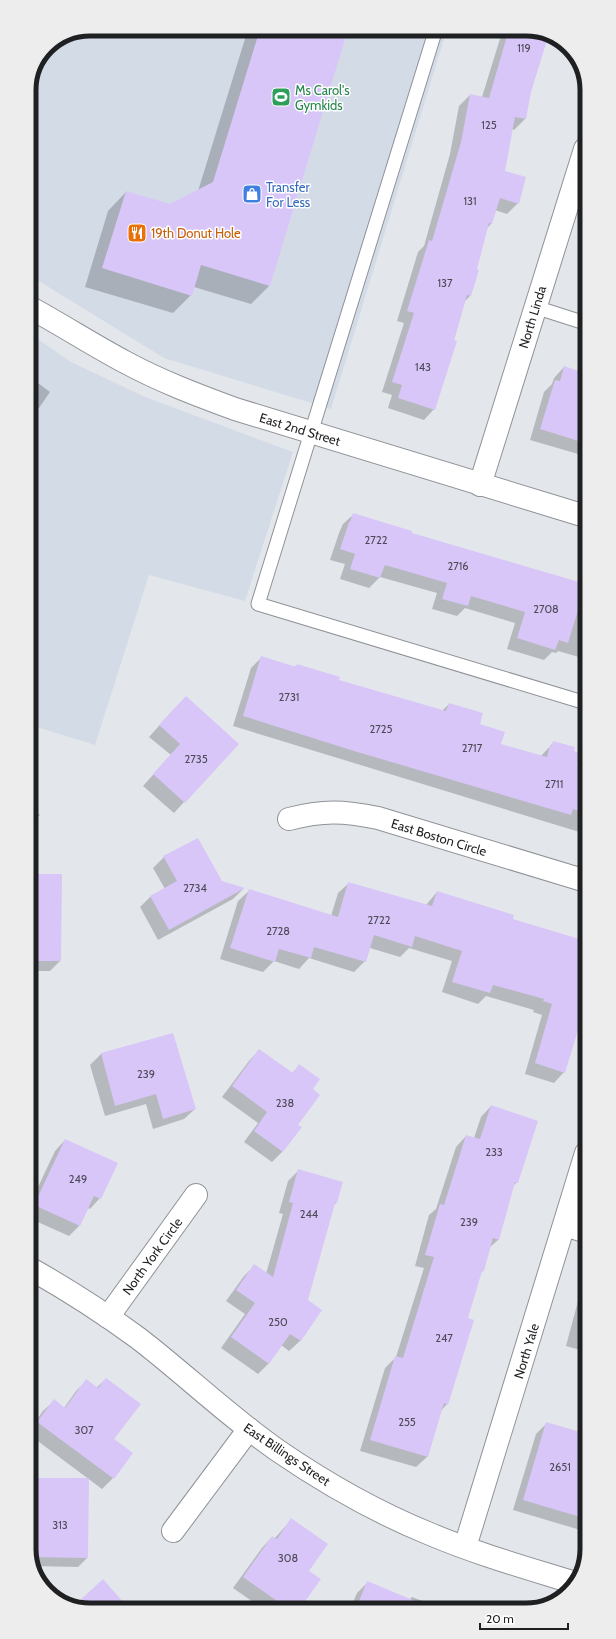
<svg xmlns="http://www.w3.org/2000/svg" width="616" height="1639" font-family="Cabin,sans-serif">
  <rect width="100%" height="100%" fill="#e3e7ec"/>
  <g fill="#d3dbe7">
    <path d="M 90,29 L 447,29 L 331,409 L 164,358 L 29,275 L 29,87 L 47,47 Z"/>
    <path d="M 29,333 L 71,362 L 145,397 L 293,452 L 245,601 L 149,575 L 95,745 L 30,725 Z"/>
  </g>
  <g fill="#0003">
    <path d="M 248,29 L 347,29 L 269,286 L 251,304 L 194,287 L 191,295 L 173,313 L 85,287 L 108,211 L 126,192 L 170,205 L 198,191 Z"/>
    <path d="M 503,29 L 530,29 L 547,36 L 530,91 L 525,119 L 514,130 L 512,129 L 504,171 L 518,203 L 507,214 L 495,210 L 491,224 L 487,228 L 475,270 L 478,270 L 470,296 L 465,301 L 434,409 L 424,420 L 388,408 L 392,395 L 382,392 L 404,323 L 397,321 L 418,252 L 424,246 L 450,154 L 459,106 L 470,95 L 482,97 Z"/>
    <path d="M 585,248 L 585,257 L 583,256 Z"/>
    <path d="M 585,267 L 585,288 L 579,286 Z"/>
    <path d="M 564,367 L 585,374 L 585,456 L 530,440 L 544,392 L 552,384 L 554,378 Z"/>
    <path d="M 30,377 L 50,392 L 30,421 Z"/>
    <path d="M 354,514 L 586,594 L 586,659 L 558,651 L 556,653 L 552,652 L 544,660 L 507,649 L 515,623 L 465,608 L 457,616 L 432,609 L 437,593 L 380,577 L 369,588 L 340,579 L 345,564 L 330,560 L 339,533 L 343,524 Z"/>
    <path d="M 262,657 L 294,668 L 297,665 L 338,681 L 442,711 L 449,704 L 478,724 L 500,745 L 541,756 L 554,742 L 573,752 L 576,766 L 586,769 L 586,834 L 233,726 L 251,668 Z"/>
    <path d="M 175,708 L 237,744 L 174,813 L 143,786 L 171,755 L 149,737 Z"/>
    <path d="M 30,806 L 40,815 L 30,824 Z"/>
    <path d="M 164,857 L 222,882 L 243,889 L 233,899 L 158,940 L 140,907 L 151,896 L 165,889 L 153,868 Z"/>
    <path d="M 30,875 L 60,961 L 50,971 L 30,971 Z"/>
    <path d="M 349,883 L 426,905 L 437,892 L 512,920 L 586,942 L 586,1001 L 564,1072 L 554,1083 L 525,1074 L 542,1015 L 533,1012 L 534,1010 L 486,996 L 478,1004 L 442,992 L 452,961 L 409,948 L 400,957 L 370,948 L 365,961 L 354,972 L 309,958 L 299,969 L 274,961 L 263,972 L 220,959 L 238,901 L 249,891 L 331,916 L 338,893 Z"/>
    <path d="M 173,1034 L 195,1109 L 184,1119 L 153,1129 L 146,1104 L 105,1116 L 90,1065 L 101,1054 Z"/>
    <path d="M 259,1050 L 292,1073 L 299,1066 L 311,1089 L 297,1125 L 282,1152 L 272,1162 L 244,1142 L 258,1123 L 222,1097 L 249,1061 Z"/>
    <path d="M 491,1106 L 517,1182 L 512,1187 L 498,1240 L 489,1248 L 483,1271 L 480,1273 L 466,1318 L 447,1404 L 441,1411 L 427,1457 L 416,1467 L 360,1451 L 385,1368 L 396,1357 L 424,1268 L 415,1266 L 429,1215 L 436,1209 L 456,1147 L 466,1136 L 474,1138 L 481,1117 Z"/>
    <path d="M 65,1140 L 100,1198 L 90,1209 L 88,1208 L 79,1226 L 69,1236 L 31,1219 L 31,1202 L 55,1151 Z"/>
    <path d="M 299,1170 L 336,1203 L 334,1205 L 306,1301 L 320,1311 L 300,1341 L 289,1351 L 281,1345 L 269,1363 L 258,1374 L 221,1348 L 245,1314 L 226,1301 L 244,1276 L 255,1265 L 266,1274 L 283,1214 L 279,1213 L 288,1181 Z"/>
    <path d="M 587,1293 L 587,1352 L 566,1346 L 578,1301 Z"/>
    <path d="M 106,1379 L 113,1439 L 132,1453 L 113,1478 L 102,1489 L 31,1436 L 31,1428 L 43,1411 L 54,1401 L 64,1408 L 76,1391 L 86,1381 L 96,1388 Z"/>
    <path d="M 547,1423 L 587,1435 L 587,1532 L 513,1510 L 536,1434 Z"/>
    <path d="M 36,1479 L 87,1558 L 78,1567 L 32,1566 L 31,1565 L 31,1484 Z"/>
    <path d="M 291,1520 L 308,1571 L 319,1579 L 298,1609 L 263,1609 L 233,1588 L 262,1548 L 272,1537 L 275,1538 Z"/>
    <path d="M 368,1582 L 409,1600 L 412,1597 L 440,1608 L 350,1609 L 357,1593 Z"/>
  </g>
  <g fill="#d8c6f8">
    <path d="M 260,29 L 348,29 L 270,286 L 201,265 L 192,296 L 102,268 L 126,191 L 170,204 L 213,182 Z"/>
    <path d="M 509,29 L 530,29 L 548,37 L 531,92 L 526,119 L 515,117 L 505,171 L 526,177 L 519,204 L 500,198 L 492,224 L 489,223 L 477,269 L 479,270 L 471,296 L 467,295 L 454,340 L 457,341 L 435,410 L 398,398 L 402,385 L 392,382 L 414,313 L 407,311 L 429,240 L 432,241 L 461,142 L 470,94 L 489,98 Z"/>
    <path d="M 564,366 L 585,373 L 585,443 L 540,429 L 555,380 L 560,381 Z"/>
    <path d="M 353,513 L 412,531 L 412,533 L 586,584 L 568,643 L 559,640 L 555,650 L 517,638 L 525,612 L 471,596 L 468,606 L 442,599 L 447,583 L 385,565 L 380,578 L 350,569 L 355,554 L 340,549 L 349,522 L 350,522 Z"/>
    <path d="M 261,656 L 296,667 L 297,664 L 340,677 L 339,680 L 446,711 L 449,703 L 483,713 L 480,724 L 505,732 L 501,744 L 547,757 L 550,745 L 552,746 L 553,741 L 575,747 L 574,751 L 580,753 L 577,766 L 586,768 L 586,813 L 573,809 L 571,815 L 354,751 L 243,716 Z"/>
    <path d="M 186,696 L 239,744 L 185,803 L 153,774 L 180,744 L 159,725 Z"/>
    <path d="M 198,838 L 222,881 L 245,888 L 169,930 L 150,896 L 177,881 L 163,856 Z"/>
    <path d="M 30,874 L 62,874 L 61,961 L 30,961 Z"/>
    <path d="M 348,882 L 432,906 L 437,891 L 514,915 L 513,919 L 586,941 L 586,1004 L 565,1073 L 535,1063 L 552,1004 L 543,1001 L 544,999 L 493,985 L 490,993 L 452,982 L 462,951 L 415,936 L 412,947 L 374,935 L 366,962 L 314,947 L 311,958 L 279,949 L 275,962 L 230,948 L 249,889 L 338,917 Z"/>
    <path d="M 173,1033 L 196,1109 L 163,1119 L 156,1094 L 115,1106 L 101,1053 Z"/>
    <path d="M 259,1049 L 293,1073 L 299,1064 L 320,1079 L 313,1089 L 320,1095 L 298,1125 L 302,1127 L 283,1152 L 254,1131 L 267,1112 L 232,1086 Z"/>
    <path d="M 491,1105 L 538,1121 L 518,1183 L 515,1182 L 499,1240 L 493,1238 L 484,1271 L 482,1271 L 468,1318 L 474,1320 L 448,1405 L 444,1403 L 428,1457 L 370,1440 L 395,1356 L 403,1358 L 434,1257 L 425,1255 L 440,1204 L 444,1205 L 466,1135 L 480,1139 Z"/>
    <path d="M 65,1139 L 118,1163 L 101,1199 L 94,1196 L 80,1226 L 34,1205 Z"/>
    <path d="M 298,1169 L 343,1182 L 337,1203 L 335,1203 L 308,1300 L 322,1310 L 301,1341 L 290,1334 L 269,1364 L 231,1337 L 255,1303 L 236,1290 L 254,1264 L 273,1277 L 293,1203 L 289,1202 Z"/>
    <path d="M 106,1378 L 141,1404 L 114,1439 L 133,1453 L 114,1479 L 37,1422 L 54,1399 L 65,1408 L 86,1379 L 98,1388 Z"/>
    <path d="M 546,1422 L 587,1434 L 587,1519 L 523,1500 Z"/>
    <path d="M 36,1478 L 89,1478 L 88,1558 L 31,1557 L 31,1506 L 35,1506 Z"/>
    <path d="M 291,1518 L 328,1544 L 309,1571 L 321,1579 L 301,1607 L 292,1601 L 287,1608 L 243,1577 L 272,1536 L 277,1539 Z"/>
    <path d="M 103,1579 L 130,1610 L 86,1610 L 75,1605 Z"/>
    <path d="M 367,1581 L 432,1608 L 356,1609 Z"/>
  </g>
  <g fill="none" stroke-linecap="round" stroke-linejoin="round">
    <defs>
      <g id="service">
        <path d="M 436,29 L 258,604 L 586,703"/>
        <path d="M 535,307 L 585,323"/>
      </g>
      <g id="minor">
        <path d="M 29,307 C 62,325 93,345 125,362 C 160,381 197,395 235,409 L 585,516"/>
        <path d="M 480,485 L 585,149"/>
        <path d="M 289,819 C 323,810 344,811 378,818 L 586,881"/>
        <path d="M 565,1225 L 587,1232"/>
        <path d="M 31,1269 C 68,1290 104,1313 138,1338 C 185,1374 228,1416 277,1450 C 325,1483 376,1512 430,1534 C 477,1554 527,1568 575,1583"/>
        <path d="M 108,1317 L 196,1195"/>
        <path d="M 173,1531 L 249,1429"/>
        <path d="M 465,1547 L 586,1153"/>
      </g>
    </defs>
    <use href="#service" stroke="#8f9297" stroke-width="15"/>
    <use href="#minor" stroke="#8f9297" stroke-width="24"/>
    <use href="#service" stroke="#fff" stroke-width="13"/>
    <use href="#minor" stroke="#fff" stroke-width="22"/>
  </g>
  <defs>
    <symbol id="stadium-square" viewBox="-11 -11 22 22"><rect x="-9" y="-9" width="18" height="18" rx="4" fill="#2e9e5b" stroke="#fff"/><path d="M0-5a6.5 5 0 1 0 0 10a6.5 5 0 1 0 0-10ZM-3.5-1.8h7v3.6h-7Z" fill="#fff"/></symbol>
    <symbol id="shop-square" viewBox="-11 -11 22 22"><rect x="-9" y="-9" width="18" height="18" rx="4" fill="#3f7fe0" stroke="#fff"/><path d="M-5-2.5h2.3a2.7 3.5 0 0 1 5.4 0H5L5.5 6h-11ZM-1.5-2.5h3a1.5 2.3 0 0 0-3 0Z" fill="#fff"/></symbol>
    <symbol id="restaurant-square" viewBox="-11 -11 22 22"><rect x="-9" y="-9" width="18" height="18" rx="4" fill="#e8710a" stroke="#fff"/><path d="M-5-6h1v4h1v-4h1v4h1v-4h1v5L-1.5 .5V6h-2V.5L-5-1ZM5-6V6H3V1.5H1.5Q1.5-4 5-6Z" fill="#fff"/></symbol>
  </defs>
  <g fill-rule="evenodd">
    <use href="#stadium-square" x="270" y="86" width="22" height="22"/>
    <use href="#shop-square" x="241" y="183" width="22" height="22"/>
    <use href="#restaurant-square" x="126" y="222" width="22" height="22"/>
  </g>
  <g text-anchor="middle" dominant-baseline="central" stroke-width="3" stroke-linejoin="round" paint-order="stroke">
    <g font-size="11" fill="#4d4a58">
      <text x="524" y="48">119</text>
      <text x="489" y="125">125</text>
      <text x="470" y="201">131</text>
      <text x="445" y="283">137</text>
      <text x="423" y="367">143</text>
      <text x="376" y="540">2722</text>
      <text x="458" y="566">2716</text>
      <text x="546" y="609">2708</text>
      <text x="289" y="697">2731</text>
      <text x="381" y="729">2725</text>
      <text x="472" y="748">2717</text>
      <text x="196" y="759">2735</text>
      <text x="554" y="784">2711</text>
      <text x="195" y="888">2734</text>
      <text x="379" y="920">2722</text>
      <text x="278" y="931">2728</text>
      <text x="146" y="1074">239</text>
      <text x="285" y="1103">238</text>
      <text x="494" y="1152">233</text>
      <text x="78" y="1179">249</text>
      <text x="309" y="1214">244</text>
      <text x="469" y="1222">239</text>
      <text x="278" y="1322">250</text>
      <text x="444" y="1338">247</text>
      <text x="407" y="1422">255</text>
      <text x="84" y="1430">307</text>
      <text x="560" y="1467">2651</text>
      <text x="60" y="1525">313</text>
      <text x="288" y="1558">308</text>
    </g>
    <g font-size="13" fill="#27864d" stroke="#fff" text-anchor="start">
      <text x="295" y="90">Ms Carol's<tspan x="295" dy="15">Gymkids</tspan></text>
    </g>
    <g font-size="13" fill="#366cbe" stroke="#fff" text-anchor="start">
      <text x="266" y="187">Transfer<tspan x="266" dy="15">For Less</tspan></text>
    </g>
    <g font-size="13" fill="#c56008" stroke="#fff" text-anchor="start">
      <text x="151" y="233">19th Donut Hole</text>
    </g>
    <g font-size="13" fill="#1f2022" stroke="#fff">
      <text transform="translate(532 317) rotate(-73)">North Linda</text>
      <text transform="translate(300 429) rotate(17)">East 2nd Street</text>
      <text transform="translate(439 837) rotate(17)">East Boston Circle</text>
      <text transform="translate(152 1256) rotate(-54)">North York Circle</text>
      <text transform="translate(526 1351) rotate(-73)">North Yale</text>
      <text transform="translate(287 1454) rotate(34)">East Billings Street</text>
    </g>
  </g>
  <path d="M0 0H616V1639H0ZM90 36H526A54 54 0 0 1 580 90V1549A54 54 0 0 1 526 1603H90A54 54 0 0 1 36 1549V90A54 54 0 0 1 90 36Z" fill="#ededed" fill-rule="evenodd"/>
  <path fill="none" stroke="#1f2022" stroke-width="5" d="M90 36H526A54 54 0 0 1 580 90V1549A54 54 0 0 1 526 1603H90A54 54 0 0 1 36 1549V90A54 54 0 0 1 90 36Z"/>
  <path d="M480 1623v6h88v-6" fill="none" stroke="#1f2022" stroke-width="2"/>
  <text x="486" y="1623" font-size="12" fill="#1f2022" stroke="#ffffff" stroke-width="3" paint-order="stroke">20 m</text>
</svg>
